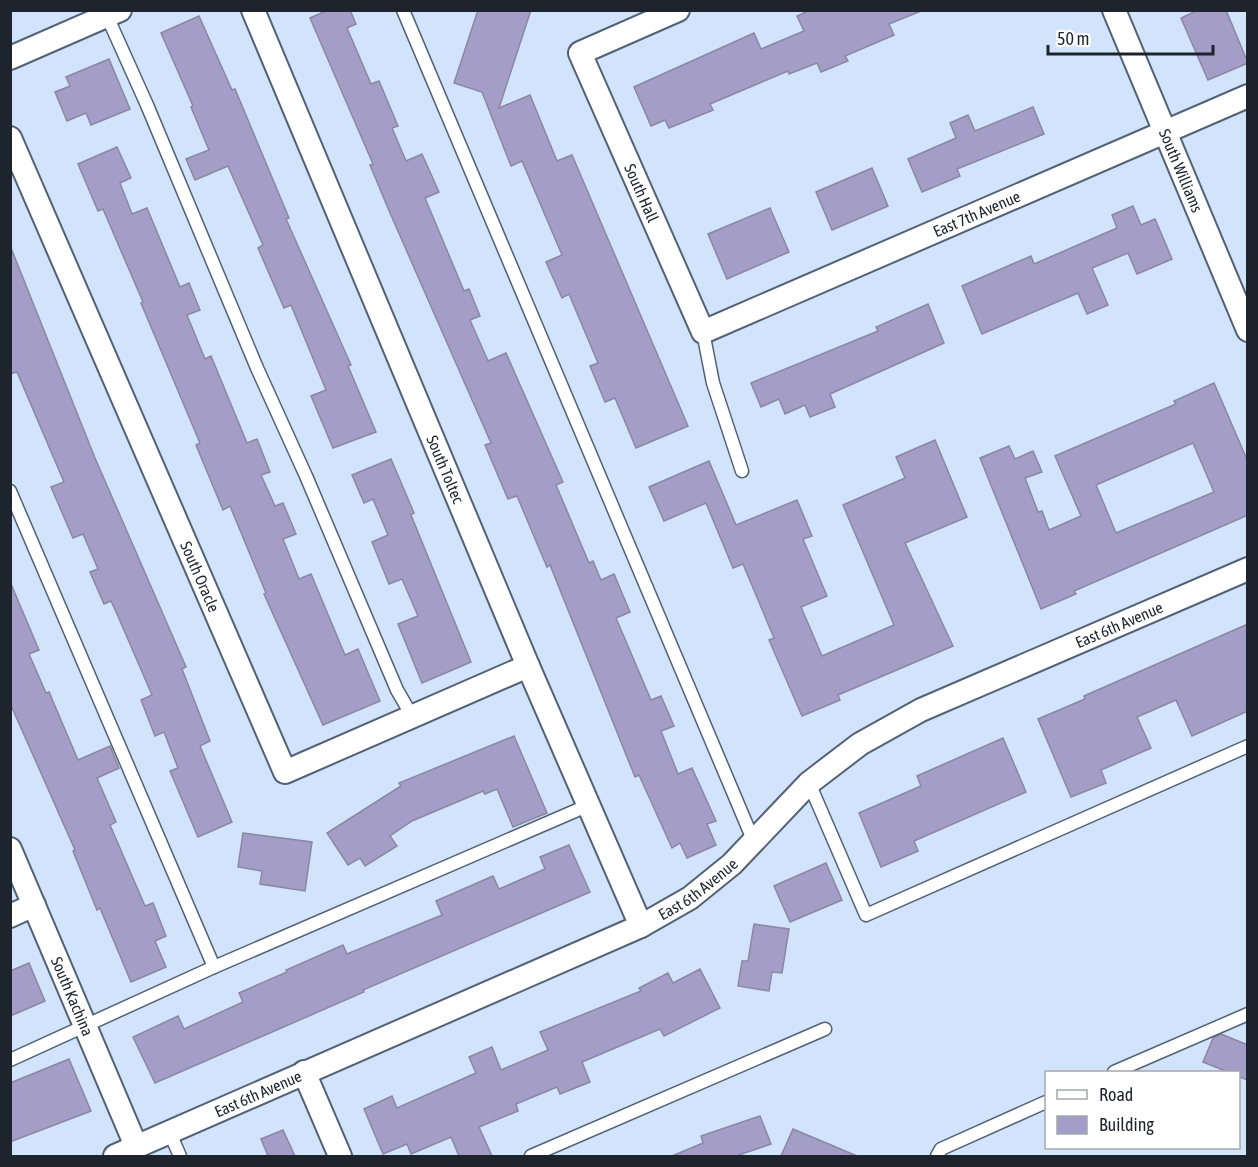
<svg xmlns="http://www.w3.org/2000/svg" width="1258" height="1167" font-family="'Asap Condensed',sans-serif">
  <rect width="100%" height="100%" fill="#d2e3fc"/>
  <g fill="#a49dc8" stroke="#8b87a1" stroke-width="1.5" fill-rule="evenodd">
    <path d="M 328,10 L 350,10 L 356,24 L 347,28 L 371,84 L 379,81 L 398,126 L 392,128 L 406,161 L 422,154 L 439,192 L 425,198 L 464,291 L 469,289 L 480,316 L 470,320 L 488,361 L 506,353 L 563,482 L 556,485 L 589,563 L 593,561 L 601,580 L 614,574 L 630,612 L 616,618 L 651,700 L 661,696 L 674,726 L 661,731 L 678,774 L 692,768 L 716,821 L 707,824 L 716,845 L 687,858 L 680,843 L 672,848 L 639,775 L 635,777 L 550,565 L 547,567 L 517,496 L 508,499 L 485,445 L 491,443 L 390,213 L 370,165 L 373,164 L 310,18 Z"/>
    <path d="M 478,10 L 531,10 L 499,108 L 530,95 L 557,161 L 572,155 L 688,426 L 636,448 L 615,398 L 605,402 L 590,366 L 598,363 L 569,294 L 562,298 L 546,262 L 562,255 L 522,161 L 511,166 L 482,92 L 454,83 Z"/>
    <path d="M 810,10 L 921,11 L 889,24 L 894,35 L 845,56 L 848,61 L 821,72 L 817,63 L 789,74 L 788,71 L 710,104 L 713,110 L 669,128 L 665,120 L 651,126 L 634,87 L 754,33 L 761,49 L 804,31 L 797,16 Z"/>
    <path d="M 1198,10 L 1226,10 L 1248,63 L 1208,80 L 1181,18 Z"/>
    <path d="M 199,16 L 232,90 L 235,89 L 289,218 L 286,219 L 351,365 L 348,366 L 376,432 L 333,448 L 311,396 L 326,390 L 291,305 L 284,308 L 258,248 L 263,245 L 228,166 L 195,180 L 186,159 L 209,150 L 191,107 L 193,106 L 161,33 Z"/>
    <path d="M 109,59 L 130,109 L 91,125 L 86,113 L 67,121 L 55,92 L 70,86 L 66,77 Z"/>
    <path d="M 1033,107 L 1044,134 L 957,169 L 960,176 L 922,192 L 908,159 L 956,138 L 950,123 L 968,115 L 975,131 Z"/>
    <path d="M 117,147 L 131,178 L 120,183 L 132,214 L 147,208 L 180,287 L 189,283 L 200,310 L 187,315 L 205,359 L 211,356 L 247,443 L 257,439 L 270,472 L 261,475 L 275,506 L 283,503 L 296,534 L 283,539 L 299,579 L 311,574 L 345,655 L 358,649 L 380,701 L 323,725 L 264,594 L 266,593 L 230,506 L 223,510 L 196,445 L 200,443 L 141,303 L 143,302 L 103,209 L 98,211 L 78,164 Z"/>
    <path d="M 872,168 L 888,206 L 832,230 L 816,192 Z"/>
    <path d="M 1133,206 L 1141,225 L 1155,219 L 1172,259 L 1137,274 L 1128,253 L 1092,268 L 1108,305 L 1087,314 L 1078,293 L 982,334 L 962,286 L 1031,256 L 1034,264 L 1117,228 L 1112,215 Z"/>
    <path d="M 770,208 L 789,252 L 727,279 L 708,234 Z"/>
    <path d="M 11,248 L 95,458 L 186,667 L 182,669 L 210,741 L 200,746 L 232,822 L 198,837 L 170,771 L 178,768 L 164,732 L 155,736 L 141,700 L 152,695 L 117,614 L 111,601 L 104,604 L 90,572 L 98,569 L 83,534 L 73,538 L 51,487 L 64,482 L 17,372 L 10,374 Z"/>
    <path d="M 928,304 L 944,343 L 830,394 L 835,407 L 810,417 L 805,405 L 785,414 L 779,399 L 761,407 L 751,383 L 878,331 L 876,327 Z"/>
    <path d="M 1214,383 L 1248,462 L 1248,515 L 1074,591 L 1076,594 L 1041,609 L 980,458 L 1009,446 L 1015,459 L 1033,451 L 1042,472 L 1025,478 L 1038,512 L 1042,511 L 1049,530 L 1081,516 L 1055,456 L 1176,404 L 1174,401 ZM 1193,443 L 1214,492 L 1116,533 L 1096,485 Z"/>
    <path d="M 935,440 L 967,517 L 905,543 L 953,646 L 838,695 L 840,700 L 802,716 L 769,640 L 774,638 L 743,564 L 733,568 L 706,503 L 664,521 L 649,487 L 709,461 L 736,525 L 797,500 L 812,536 L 803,539 L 827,596 L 801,607 L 822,656 L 894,625 L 843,505 L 905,478 L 896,457 Z"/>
    <path d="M 391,459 L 414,513 L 411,515 L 471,662 L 422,683 L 398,624 L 418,616 L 402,579 L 389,584 L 372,542 L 388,535 L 373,499 L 364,503 L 352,475 Z"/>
    <path d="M 11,584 L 39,650 L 29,654 L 46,693 L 49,692 L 78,760 L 110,746 L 119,768 L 97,778 L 116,822 L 110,825 L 145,906 L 153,903 L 166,936 L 155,941 L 166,967 L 131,982 L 100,908 L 97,910 L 73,851 L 75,850 L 10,703 Z"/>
    <path d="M 1248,624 L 1248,711 L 1192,736 L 1176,700 L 1137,717 L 1151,748 L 1101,770 L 1106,783 L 1071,797 L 1038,719 L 1085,699 L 1084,696 Z"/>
    <path d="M 514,736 L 547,813 L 513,827 L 497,789 L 485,794 L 483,791 L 412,821 L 390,836 L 397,846 L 365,866 L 360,858 L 348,865 L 327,833 L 401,786 L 399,783 Z"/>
    <path d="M 1003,738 L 1026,792 L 914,841 L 918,851 L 881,867 L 859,813 L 921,786 L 917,776 Z"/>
    <path d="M 243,833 L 312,842 L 305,891 L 260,884 L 262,871 L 238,867 Z"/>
    <path d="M 569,845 L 590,892 L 363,990 L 364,992 L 155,1083 L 133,1037 L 178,1016 L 184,1029 L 243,1002 L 239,993 L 287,972 L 286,970 L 343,945 L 347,954 L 442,915 L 436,901 L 493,876 L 499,889 L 545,869 L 540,857 Z"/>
    <path d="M 826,863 L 842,900 L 790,922 L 774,886 Z"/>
    <path d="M 754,924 L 789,929 L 782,973 L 772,972 L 769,991 L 738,986 L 742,961 L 748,961 Z"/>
    <path d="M 29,963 L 45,1001 L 10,1016 L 10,971 Z"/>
    <path d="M 700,969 L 720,1008 L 664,1036 L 660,1029 L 582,1062 L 590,1082 L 560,1094 L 557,1087 L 516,1104 L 518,1111 L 479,1127 L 492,1156 L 459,1156 L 451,1137 L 411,1154 L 407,1144 L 383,1154 L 364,1109 L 392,1096 L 397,1108 L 476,1073 L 469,1057 L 492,1047 L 501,1070 L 548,1050 L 540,1032 L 641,991 L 639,988 L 668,973 L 673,983 Z"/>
    <path d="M 1221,1034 L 1248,1045 L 1248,1080 L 1239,1077 L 1239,1072 L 1228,1072 L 1203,1062 L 1213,1038 Z"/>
    <path d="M 69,1059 L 91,1111 L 10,1142 L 10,1083 Z"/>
    <path d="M 760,1116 L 771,1144 L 736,1156 L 672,1156 L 703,1143 L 701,1136 Z"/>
    <path d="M 793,1129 L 857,1156 L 781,1156 Z"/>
    <path d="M 283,1130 L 295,1156 L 268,1156 L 261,1139 Z"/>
  </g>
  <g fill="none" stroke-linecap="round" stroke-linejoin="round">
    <defs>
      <g id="service">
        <path d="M 403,10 L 754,842"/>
        <path d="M 107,16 L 147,105 L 257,368 L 306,476 L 397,690 L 412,716"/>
        <path d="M 703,332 L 713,383 L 742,471"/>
        <path d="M 10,491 L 214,967"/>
        <path d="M 809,783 L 866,915 L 1248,746"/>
        <path d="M 10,1060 L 214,967 L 589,805"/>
        <path d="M 1114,1072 L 1248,1014"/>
        <path d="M 169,1131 L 180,1156"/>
        <path d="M 531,1156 L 825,1029"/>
        <path d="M 937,1156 L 941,1149 L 1046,1102"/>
      </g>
      <g id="minor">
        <path id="s1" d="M 253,10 L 528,666 L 641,926"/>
        <path id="s2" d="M 678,10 L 580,53 L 703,332 L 1248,96"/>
        <path id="s3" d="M 1114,10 L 1248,330"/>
        <path d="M 10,58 L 120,10"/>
        <path id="s4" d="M 10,138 L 285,772 L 528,666"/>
        <path id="s5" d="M 10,849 L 136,1146"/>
        <path d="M 10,916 L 34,905"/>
        <path d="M 304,1072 L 340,1156"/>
        <path id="s6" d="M 115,1156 L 641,926 L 690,898 L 732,864 L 809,783 L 860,744 L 921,710 L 1248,569"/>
      </g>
    </defs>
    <use href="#service" stroke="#526176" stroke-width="15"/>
    <use href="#minor" stroke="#526176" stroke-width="26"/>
    <use href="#service" stroke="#fff" stroke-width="12"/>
    <use href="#minor" stroke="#fff" stroke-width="22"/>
  </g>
  <g text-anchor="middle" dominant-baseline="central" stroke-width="5" stroke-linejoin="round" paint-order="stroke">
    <g font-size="16" fill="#1e242d" stroke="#fff">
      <text stroke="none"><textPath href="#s3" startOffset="174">South Williams</textPath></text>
      <text stroke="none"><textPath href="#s2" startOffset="260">South Hall</textPath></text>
      <text stroke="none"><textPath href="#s2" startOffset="710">East 7th Avenue</textPath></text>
      <text stroke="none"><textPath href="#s1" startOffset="498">South Toltec</textPath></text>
      <text stroke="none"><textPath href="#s4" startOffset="478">South Oracle</textPath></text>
      <text stroke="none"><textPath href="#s6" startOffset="1146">East 6th Avenue</textPath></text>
      <text stroke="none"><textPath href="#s6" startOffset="642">East 6th Avenue</textPath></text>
      <text stroke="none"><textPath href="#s5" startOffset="160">South Kachina</textPath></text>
      <text stroke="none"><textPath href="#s6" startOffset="156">East 6th Avenue</textPath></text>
    </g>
  </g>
  <rect width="1258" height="1167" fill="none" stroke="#1e242d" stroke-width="24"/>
  <rect x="1045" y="1071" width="195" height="78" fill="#ffffff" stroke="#a5a7ab" stroke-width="1.5"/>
  <rect x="1057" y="1090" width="30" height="9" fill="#ffffff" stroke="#a5a7ab" stroke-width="1.5"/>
  <text x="1099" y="1101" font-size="18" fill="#1e242d">Road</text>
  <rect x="1057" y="1116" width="30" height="18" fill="#a49dc8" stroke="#a5a7ab" stroke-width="1.5"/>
  <text x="1099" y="1131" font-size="18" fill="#1e242d">Building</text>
  <path d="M1048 45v9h165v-9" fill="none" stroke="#1e242d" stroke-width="3"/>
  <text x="1057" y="45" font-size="18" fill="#1e242d" stroke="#ffffff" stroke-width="4.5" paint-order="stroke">50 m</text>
</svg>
